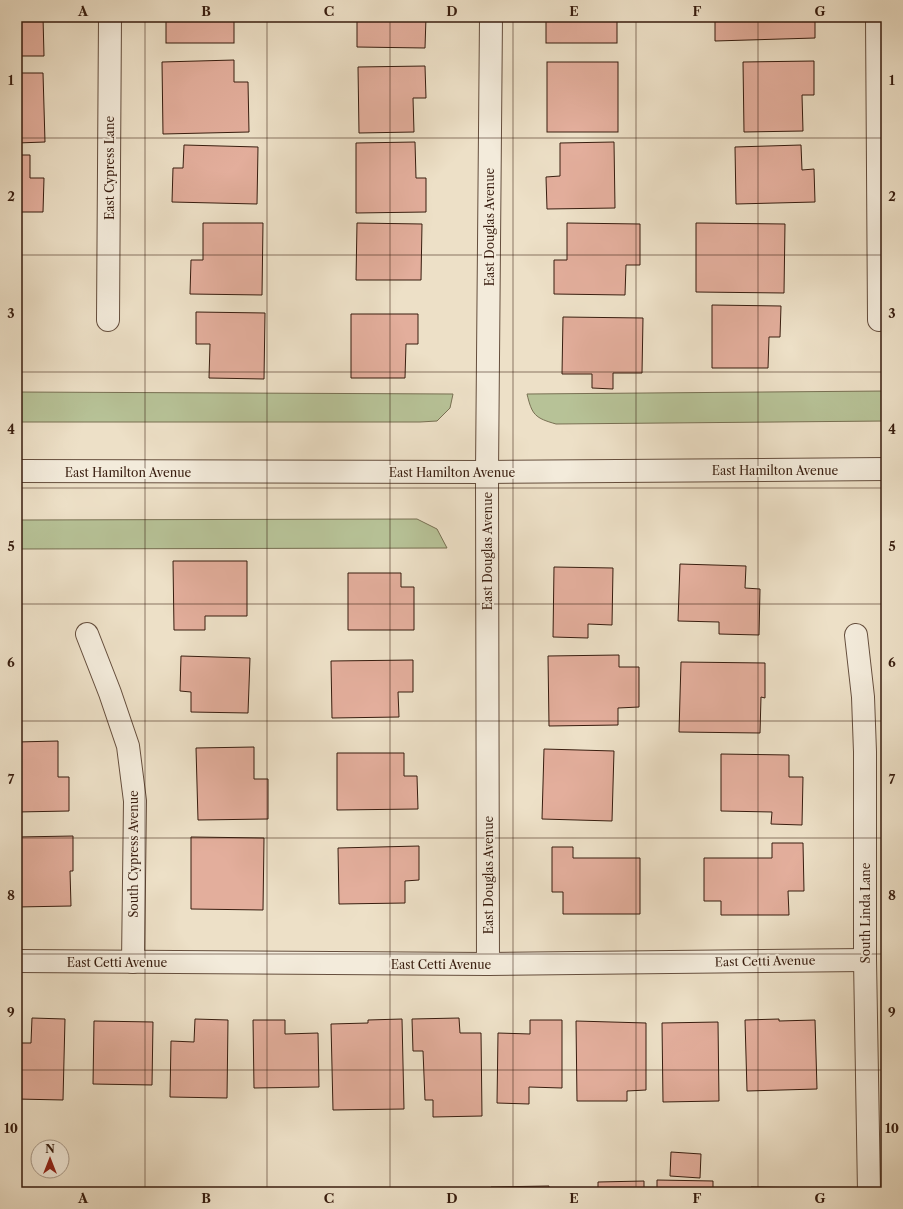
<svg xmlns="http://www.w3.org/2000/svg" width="903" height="1209" font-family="'Libre Caslon Text',serif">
  <rect width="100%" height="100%" fill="#ede0c7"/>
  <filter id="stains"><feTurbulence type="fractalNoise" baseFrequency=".005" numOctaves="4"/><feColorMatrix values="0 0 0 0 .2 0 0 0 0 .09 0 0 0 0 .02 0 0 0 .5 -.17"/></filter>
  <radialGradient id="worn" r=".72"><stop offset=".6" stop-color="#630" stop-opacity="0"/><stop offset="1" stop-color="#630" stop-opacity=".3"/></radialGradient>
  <g fill="#b7c297" stroke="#787053">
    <path d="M 886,391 L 886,421 L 556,424 C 535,418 532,415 527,394 Z"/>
    <path d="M 17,392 L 453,394 L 450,408 L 437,421 L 420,422 L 17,422 Z"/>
    <path d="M 417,519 L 437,529 L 447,548 L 17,549 L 17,520 Z"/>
  </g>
  <g fill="#e3ae9c" stroke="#381d0f">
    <path d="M 17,17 L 43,17 L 44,56 L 17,56 Z"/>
    <rect x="166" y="17" width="68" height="26"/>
    <path d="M 357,17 L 426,17 L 425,48 L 357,47 Z"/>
    <rect x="546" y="17" width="71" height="26"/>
    <path d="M 715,17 L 815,17 L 815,38 L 715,41 Z"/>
    <path d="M 234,60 L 234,82 L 248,82 L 249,132 L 163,134 L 162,62 Z"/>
    <path d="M 814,61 L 814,95 L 802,95 L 803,131 L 744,132 L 743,62 Z"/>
    <rect x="547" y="62" width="71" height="70"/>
    <path d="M 425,66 L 426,98 L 413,98 L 414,132 L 359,133 L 358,67 Z"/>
    <path d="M 17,73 L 43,73 L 45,142 L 17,143 Z"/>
    <path d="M 415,142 L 416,178 L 426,178 L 426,212 L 356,213 L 356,143 Z"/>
    <path d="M 614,142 L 615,208 L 547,209 L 546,177 L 560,176 L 560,143 Z"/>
    <path d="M 184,145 L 258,147 L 257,204 L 172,202 L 173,168 L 183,168 Z"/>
    <path d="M 801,145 L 802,170 L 814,169 L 815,202 L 736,204 L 735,147 Z"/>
    <path d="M 17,155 L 30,155 L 30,178 L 44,178 L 43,212 L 17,212 Z"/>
    <path d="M 203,223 L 263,223 L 262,295 L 190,294 L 191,260 L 203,260 Z"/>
    <path d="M 357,223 L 422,224 L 421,280 L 356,280 Z"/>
    <path d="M 567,223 L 640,224 L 640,265 L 626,265 L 625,295 L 554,294 L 554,260 L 567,260 Z"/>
    <path d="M 696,223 L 785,224 L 784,293 L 696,292 Z"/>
    <path d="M 712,305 L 781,306 L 780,337 L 769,337 L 768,368 L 712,368 Z"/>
    <path d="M 196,312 L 265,313 L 264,379 L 209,378 L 210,344 L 196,344 Z"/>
    <path d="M 351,314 L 418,314 L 418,344 L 406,344 L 405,378 L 351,378 Z"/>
    <path d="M 563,317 L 643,318 L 642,373 L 613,373 L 613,389 L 592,388 L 592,374 L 562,374 Z"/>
    <path d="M 173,561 L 247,561 L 247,616 L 205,616 L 205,630 L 174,630 Z"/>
    <path d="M 680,564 L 746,566 L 745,588 L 760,589 L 759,635 L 719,634 L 719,622 L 678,621 Z"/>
    <path d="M 554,567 L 613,568 L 612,625 L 588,624 L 588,638 L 553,637 Z"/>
    <path d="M 348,573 L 401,573 L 401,587 L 414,587 L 414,630 L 348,630 Z"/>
    <path d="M 619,655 L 619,667 L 639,667 L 639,707 L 618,708 L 618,725 L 549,726 L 548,656 Z"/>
    <path d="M 181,656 L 250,658 L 248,713 L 191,712 L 191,692 L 180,691 Z"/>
    <path d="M 413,660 L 413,692 L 398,692 L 399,717 L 332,718 L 331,661 Z"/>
    <path d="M 681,662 L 765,663 L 765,698 L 761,697 L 760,733 L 679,732 Z"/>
    <path d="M 58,741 L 58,777 L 69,777 L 69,811 L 17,812 L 17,742 Z"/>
    <path d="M 254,747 L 254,779 L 268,779 L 268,819 L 198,820 L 196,748 Z"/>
    <path d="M 544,749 L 614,751 L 612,821 L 542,819 Z"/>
    <path d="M 337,753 L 404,753 L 404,776 L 417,776 L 418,809 L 337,810 Z"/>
    <path d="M 721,754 L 789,755 L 789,777 L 803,777 L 802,825 L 771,824 L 772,812 L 721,811 Z"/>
    <path d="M 73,836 L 73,871 L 70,871 L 71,906 L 17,907 L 17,837 Z"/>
    <path d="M 191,837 L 264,838 L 263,910 L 191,909 Z"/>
    <path d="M 772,843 L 803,843 L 804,891 L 788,891 L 789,915 L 721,915 L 721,901 L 704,901 L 704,858 L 772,858 Z"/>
    <path d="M 419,846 L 419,880 L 405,881 L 405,903 L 339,904 L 338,848 Z"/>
    <path d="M 552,847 L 573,847 L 573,858 L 640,858 L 640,914 L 563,914 L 563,892 L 552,892 Z"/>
    <path d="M 32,1018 L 65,1019 L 63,1100 L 17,1099 L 17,1043 L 31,1043 Z"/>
    <path d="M 459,1018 L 460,1033 L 481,1033 L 482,1116 L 433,1117 L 433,1100 L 425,1100 L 423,1051 L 413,1051 L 412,1019 Z"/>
    <path d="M 195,1019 L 228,1020 L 227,1098 L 170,1097 L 171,1041 L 194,1042 Z"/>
    <path d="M 402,1019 L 404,1109 L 333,1110 L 331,1024 L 368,1023 L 368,1020 Z"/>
    <path d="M 779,1019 L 779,1021 L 815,1020 L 817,1089 L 747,1091 L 745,1020 Z"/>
    <path d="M 253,1020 L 285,1020 L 285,1034 L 318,1033 L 319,1087 L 254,1088 Z"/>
    <path d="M 530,1020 L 562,1020 L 562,1088 L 529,1087 L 529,1104 L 497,1103 L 498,1033 L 530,1034 Z"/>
    <path d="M 94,1021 L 153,1022 L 152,1085 L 93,1084 Z"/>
    <path d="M 576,1021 L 646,1023 L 646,1090 L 627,1091 L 627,1101 L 577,1101 Z"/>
    <path d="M 718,1022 L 719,1101 L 663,1102 L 662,1023 Z"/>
    <path d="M 671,1152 L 701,1154 L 700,1178 L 670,1176 Z"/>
    <path d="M 657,1180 L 713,1181 L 713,1192 L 657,1192 Z"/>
    <path d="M 644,1181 L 644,1192 L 598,1192 L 598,1182 Z"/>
    <path d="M 549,1186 L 549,1192 L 491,1192 L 491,1187 Z"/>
    <path d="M 751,1187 L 809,1188 L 809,1192 L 751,1192 Z"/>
  </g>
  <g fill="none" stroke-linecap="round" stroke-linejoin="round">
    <defs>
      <g id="minor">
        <path d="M 877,17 L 879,320"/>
        <path d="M 108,320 L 110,17"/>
        <path d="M 87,634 L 110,693 L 128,746 L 135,801 L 133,962"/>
        <path d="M 856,635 L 863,697 L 865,752 L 865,960 L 869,1192"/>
        <path d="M 17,961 L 488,964 L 865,960"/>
        <path d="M 488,964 L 487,472 L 491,17"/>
      </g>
      <path id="tertiary" d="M 17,471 L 487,472 L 886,469"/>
    </defs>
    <use href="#minor" stroke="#654e3d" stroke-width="24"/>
    <use href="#tertiary" stroke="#654e3d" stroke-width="24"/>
    <use href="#minor" stroke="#f3ebdb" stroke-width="22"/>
    <use href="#tertiary" stroke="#f3ebdb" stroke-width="22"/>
  </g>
  <path fill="none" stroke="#381d0f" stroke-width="1" stroke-opacity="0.55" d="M 145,17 L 145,1192M 267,17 L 267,1192M 390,17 L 390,1192M 513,17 L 513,1192M 636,17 L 636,1192M 758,17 L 758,1192M 17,138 L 886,138M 17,255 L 886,255M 17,372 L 886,372M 17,488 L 886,488M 17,604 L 886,604M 17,721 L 886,721M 17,838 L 886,838M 17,954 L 886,954M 17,1070 L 886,1070"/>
  <g text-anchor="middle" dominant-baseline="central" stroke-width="4" stroke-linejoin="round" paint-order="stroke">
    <g font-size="12" fill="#381d0f" stroke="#f3ebdb">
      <text transform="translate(109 168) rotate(-90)">East Cypress Lane</text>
      <text transform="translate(489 227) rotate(-90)">East Douglas Avenue</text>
      <text x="775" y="470">East Hamilton Avenue</text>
      <text x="128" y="472">East Hamilton Avenue</text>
      <text x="452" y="472">East Hamilton Avenue</text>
      <text transform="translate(487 551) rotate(-90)">East Douglas Avenue</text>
      <text transform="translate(133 854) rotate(-90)">South Cypress Avenue</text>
      <text transform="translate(488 875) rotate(-90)">East Douglas Avenue</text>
      <text transform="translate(865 913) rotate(-90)">South Linda Lane</text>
      <text transform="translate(765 961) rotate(-1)">East Cetti Avenue</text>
      <text x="117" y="962">East Cetti Avenue</text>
      <text x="441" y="964">East Cetti Avenue</text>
    </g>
  </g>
  <rect width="903" height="1209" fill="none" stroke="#ede0c7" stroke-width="44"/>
  <g transform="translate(50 1159)"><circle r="19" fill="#f3ebdb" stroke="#a89989"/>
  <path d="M0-3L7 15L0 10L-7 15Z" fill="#8f2418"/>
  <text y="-6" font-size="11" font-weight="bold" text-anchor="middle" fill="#381d0f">N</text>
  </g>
  <rect x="22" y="22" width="859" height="1165" fill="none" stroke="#381d0f" stroke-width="1.5"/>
  <g font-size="13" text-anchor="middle" font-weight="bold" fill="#381d0f">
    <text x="83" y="16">A</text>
    <text x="206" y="16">B</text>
    <text x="329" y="16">C</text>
    <text x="452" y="16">D</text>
    <text x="574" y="16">E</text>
    <text x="697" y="16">F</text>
    <text x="820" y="16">G</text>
    <text x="11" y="85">1</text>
    <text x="892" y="85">1</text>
    <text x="11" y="201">2</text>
    <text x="892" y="201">2</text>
    <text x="11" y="318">3</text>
    <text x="892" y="318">3</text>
    <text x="11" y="434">4</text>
    <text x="892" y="434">4</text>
    <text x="11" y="551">5</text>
    <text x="892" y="551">5</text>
    <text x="11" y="667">6</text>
    <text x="892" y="667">6</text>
    <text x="11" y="784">7</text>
    <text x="892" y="784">7</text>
    <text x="11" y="900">8</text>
    <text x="892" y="900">8</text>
    <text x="11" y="1017">9</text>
    <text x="892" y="1017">9</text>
    <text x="11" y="1133">10</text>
    <text x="892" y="1133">10</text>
    <text x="83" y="1203">A</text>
    <text x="206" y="1203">B</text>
    <text x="329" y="1203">C</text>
    <text x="452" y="1203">D</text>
    <text x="574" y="1203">E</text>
    <text x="697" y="1203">F</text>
    <text x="820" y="1203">G</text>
  </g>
  <rect width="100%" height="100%" filter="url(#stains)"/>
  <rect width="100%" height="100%" fill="url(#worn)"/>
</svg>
